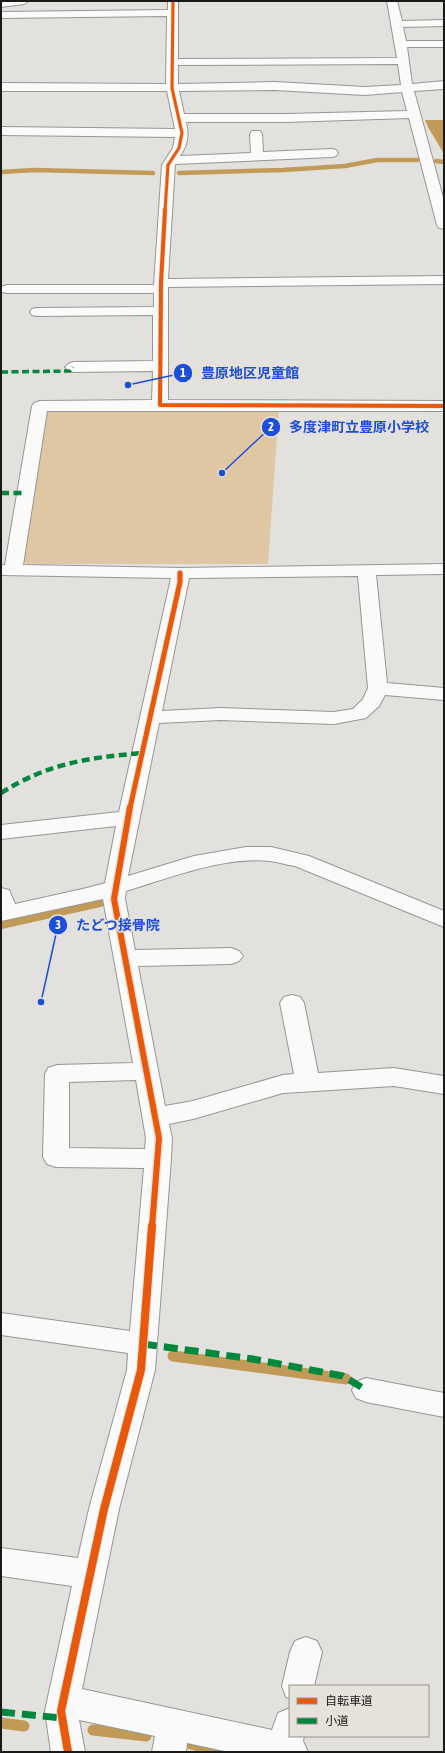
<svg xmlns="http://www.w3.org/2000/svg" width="445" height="1753" font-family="'Asap Condensed','Noto Sans JP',sans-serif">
  <rect width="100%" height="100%" fill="#e3e1de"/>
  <path fill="#e0c7a3" d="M 279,408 L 268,564 L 28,564 L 22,562 L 44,413 L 48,410 Z"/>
  <path fill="#c19a58" d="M 425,120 L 444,120 L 444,154 L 428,127 Z"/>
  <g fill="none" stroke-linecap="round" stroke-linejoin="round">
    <g stroke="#c19a58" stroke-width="4.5">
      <path d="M 436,161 L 444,162"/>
      <path d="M 1,172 L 34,170 L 153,173"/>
      <path d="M 179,173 L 283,170 L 345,166 L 377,160 L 417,160"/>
    </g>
    <path stroke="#c19a58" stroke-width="8" d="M 1,925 L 100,903"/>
    <g stroke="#c19a58" stroke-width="11">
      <path d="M 173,1356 L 346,1379"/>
      <path d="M 1,1723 L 24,1726"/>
      <path d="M 93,1730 L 146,1736"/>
      <path d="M 191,1744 L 222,1752"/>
    </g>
    <defs>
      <g id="minor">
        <path d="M 168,1 L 178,1 L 178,59 L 397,58 L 387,1 L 397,1 L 402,21 L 444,20 L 444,26 L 403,27 L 406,41 L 444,41 L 444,47 L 407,47 L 412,84 L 444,81 L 444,89 L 414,91 L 444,201 L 444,229 L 439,228 L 437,225 L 409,118 L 286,122 L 186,122 C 189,135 188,144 180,156 L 251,153 L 250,134 L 252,131 L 260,131 L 262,134 L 263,152 L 332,149 L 336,150 L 338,153 L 336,156 L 332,157 L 175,164 L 168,279 L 444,276 L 444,284 L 168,287 L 168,400 L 444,401 L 444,411 L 47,411 L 23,565 L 180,568 L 444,564 L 444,574 L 376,575 L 387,683 L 444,688 L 444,700 L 385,695 L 379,706 L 366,718 L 334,724 L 220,720 L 159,723 L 128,876 L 194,856 L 246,847 L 271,847 L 309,856 L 444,911 L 444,927 L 295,866 C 287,865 278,862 270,861 C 225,856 169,878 126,891 L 125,899 L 135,950 L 231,948 L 239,951 L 243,956 L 239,961 L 231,964 L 138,966 L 165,1106 L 193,1101 L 283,1075 L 294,1074 L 280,1003 L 284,997 L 292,995 L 300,997 L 304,1003 L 318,1073 L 394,1068 L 444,1076 L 444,1094 L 394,1086 L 283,1093 L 193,1119 L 169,1124 L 172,1138 L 171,1159 L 155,1370 L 119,1509 L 82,1689 L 272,1730 L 278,1713 L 290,1708 L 290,1736 L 304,1736 L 303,1741 L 308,1752 L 229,1752 L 187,1743 L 186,1752 L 152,1752 L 155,1736 L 79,1720 L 85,1752 L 51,1752 L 45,1711 L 72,1586 L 1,1576 L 1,1548 L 78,1558 L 89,1509 L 127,1370 L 128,1353 L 1,1335 L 1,1313 L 130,1331 L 144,1168 L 56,1167 L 47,1164 L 43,1157 L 45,1074 L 48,1068 L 57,1065 L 133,1063 L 103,899 L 1,921 L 1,888 L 9,890 L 15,904 L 87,888 L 105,883 L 116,826 L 1,839 L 1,825 L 119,812 L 171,578 L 1,575 L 1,565 L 5,565 L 32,406 L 34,403 L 40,401 L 152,400 L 153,371 L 73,372 L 68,370 L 65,367 L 68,364 L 73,362 L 153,361 L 153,315 L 37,316 L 32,315 L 30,312 L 32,309 L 37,308 L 154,307 L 154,293 L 7,293 L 2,292 L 1,287 L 7,285 L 154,285 L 162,165 L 173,148 L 175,137 L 1,135 L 1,127 L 175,129 L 167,91 L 1,91 L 1,83 L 166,84 L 167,16 L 1,18 L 1,12 L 168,10 ZM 398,64 L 401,85 L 365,87 L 275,82 L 178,84 L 178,65 ZM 275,90 L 365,95 L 402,92 L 407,111 L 286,114 L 184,114 L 179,91 ZM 358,576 L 368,688 L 363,699 L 353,709 L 334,712 L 220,708 L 162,711 L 189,578 ZM 136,1080 L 146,1138 L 145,1149 L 69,1148 L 69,1082 Z"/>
        <path d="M 366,1378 L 444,1393 L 444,1417 L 366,1402 L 356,1398 L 352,1390 L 356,1382 Z"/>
        <path d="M 306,1637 L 317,1641 L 322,1652 L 314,1686 L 290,1686 L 290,1698 L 286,1697 L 282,1686 L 290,1652 L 295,1641 Z"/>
      </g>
      <path id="major" d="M 1,1 L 29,1 L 24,4 L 1,7 Z"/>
    </defs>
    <use href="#minor" stroke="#979693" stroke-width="2"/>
    <use href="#major" stroke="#979693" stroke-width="2"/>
    <use href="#minor" fill="#fbfafa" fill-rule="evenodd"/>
    <use href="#major" fill="#fbfafa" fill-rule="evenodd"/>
    <path stroke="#00873e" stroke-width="3.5" stroke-dasharray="7 3.5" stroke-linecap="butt" d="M 1,372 L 70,371 L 73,367"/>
    <g stroke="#00873e" stroke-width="4.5" stroke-dasharray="8 4.5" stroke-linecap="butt">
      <path d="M 1,493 L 25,493"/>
      <path d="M 1,793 C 48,763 88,758 142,753"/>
    </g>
    <g stroke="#00873e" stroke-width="7" stroke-dasharray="14 7" stroke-linecap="butt">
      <path d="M 143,1344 L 253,1359 L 343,1376 L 366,1390"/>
      <path d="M 1,1712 L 62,1718"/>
    </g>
    <defs>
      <path id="cycleway-far4" d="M 165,211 L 168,165 L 179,148 L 182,133 L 172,88 L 173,1"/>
      <path id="cycleway-far3" d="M 165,210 L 161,283 L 160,405 L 444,406"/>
      <path id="cycleway-far2" d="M 130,808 L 180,582 L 180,573"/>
      <path id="cycleway-far1" d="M 130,807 L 114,899 L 159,1138 L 152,1227"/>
      <path id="cycleway" d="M 68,1752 L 61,1711 L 104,1509 L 141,1370 L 152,1226"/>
    </defs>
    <use href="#cycleway-far4" stroke="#e6e1db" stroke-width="4.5"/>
    <use href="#cycleway-far3" stroke="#e6e1db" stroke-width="5.5"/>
    <use href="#cycleway-far2" stroke="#e6e1db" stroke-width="7"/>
    <use href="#cycleway-far1" stroke="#e6e1db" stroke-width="9"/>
    <use href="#cycleway" stroke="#e6e1db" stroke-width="10"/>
    <use href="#cycleway-far4" stroke="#e8590c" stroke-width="3"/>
    <use href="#cycleway-far3" stroke="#e8590c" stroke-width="4"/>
    <use href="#cycleway-far2" stroke="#e8590c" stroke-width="5"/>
    <use href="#cycleway-far1" stroke="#e8590c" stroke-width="6"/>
    <use href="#cycleway" stroke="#e8590c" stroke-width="8"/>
  </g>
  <path fill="none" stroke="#1d4ed8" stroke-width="1.5" d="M128 385L183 373M222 473L271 427M41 1002L58 925"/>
  <g fill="#1d4ed8" stroke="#e6e1db" stroke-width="1.5">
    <circle cx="128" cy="385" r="4"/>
    <circle cx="222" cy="473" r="4"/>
    <circle cx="41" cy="1002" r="4"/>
    <circle cx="183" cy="373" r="10"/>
    <circle cx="271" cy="427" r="10"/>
    <circle cx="58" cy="925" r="10"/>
  </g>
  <g font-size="12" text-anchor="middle" font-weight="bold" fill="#fff">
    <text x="183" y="377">1</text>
    <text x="271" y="431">2</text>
    <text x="58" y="929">3</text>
  </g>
  <g font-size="14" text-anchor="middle" font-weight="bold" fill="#1d4ed8" stroke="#e6e1db" stroke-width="3" stroke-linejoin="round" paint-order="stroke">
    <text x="250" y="378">豊原地区児童館</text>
    <text x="359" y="432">多度津町立豊原小学校</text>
    <text x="118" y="930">たどつ接骨院</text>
  </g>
  <rect width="445" height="1753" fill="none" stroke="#1a1917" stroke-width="4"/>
  <rect x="289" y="1685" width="140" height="52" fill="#e6e1db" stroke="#94918d"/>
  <rect x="297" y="1698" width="20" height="6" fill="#e8590c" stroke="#94918d"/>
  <text x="325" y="1705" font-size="12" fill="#1a1917">自転車道</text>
  <rect x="297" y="1718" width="20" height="6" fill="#00873e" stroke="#94918d"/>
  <text x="325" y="1725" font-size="12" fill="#1a1917">小道</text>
</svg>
